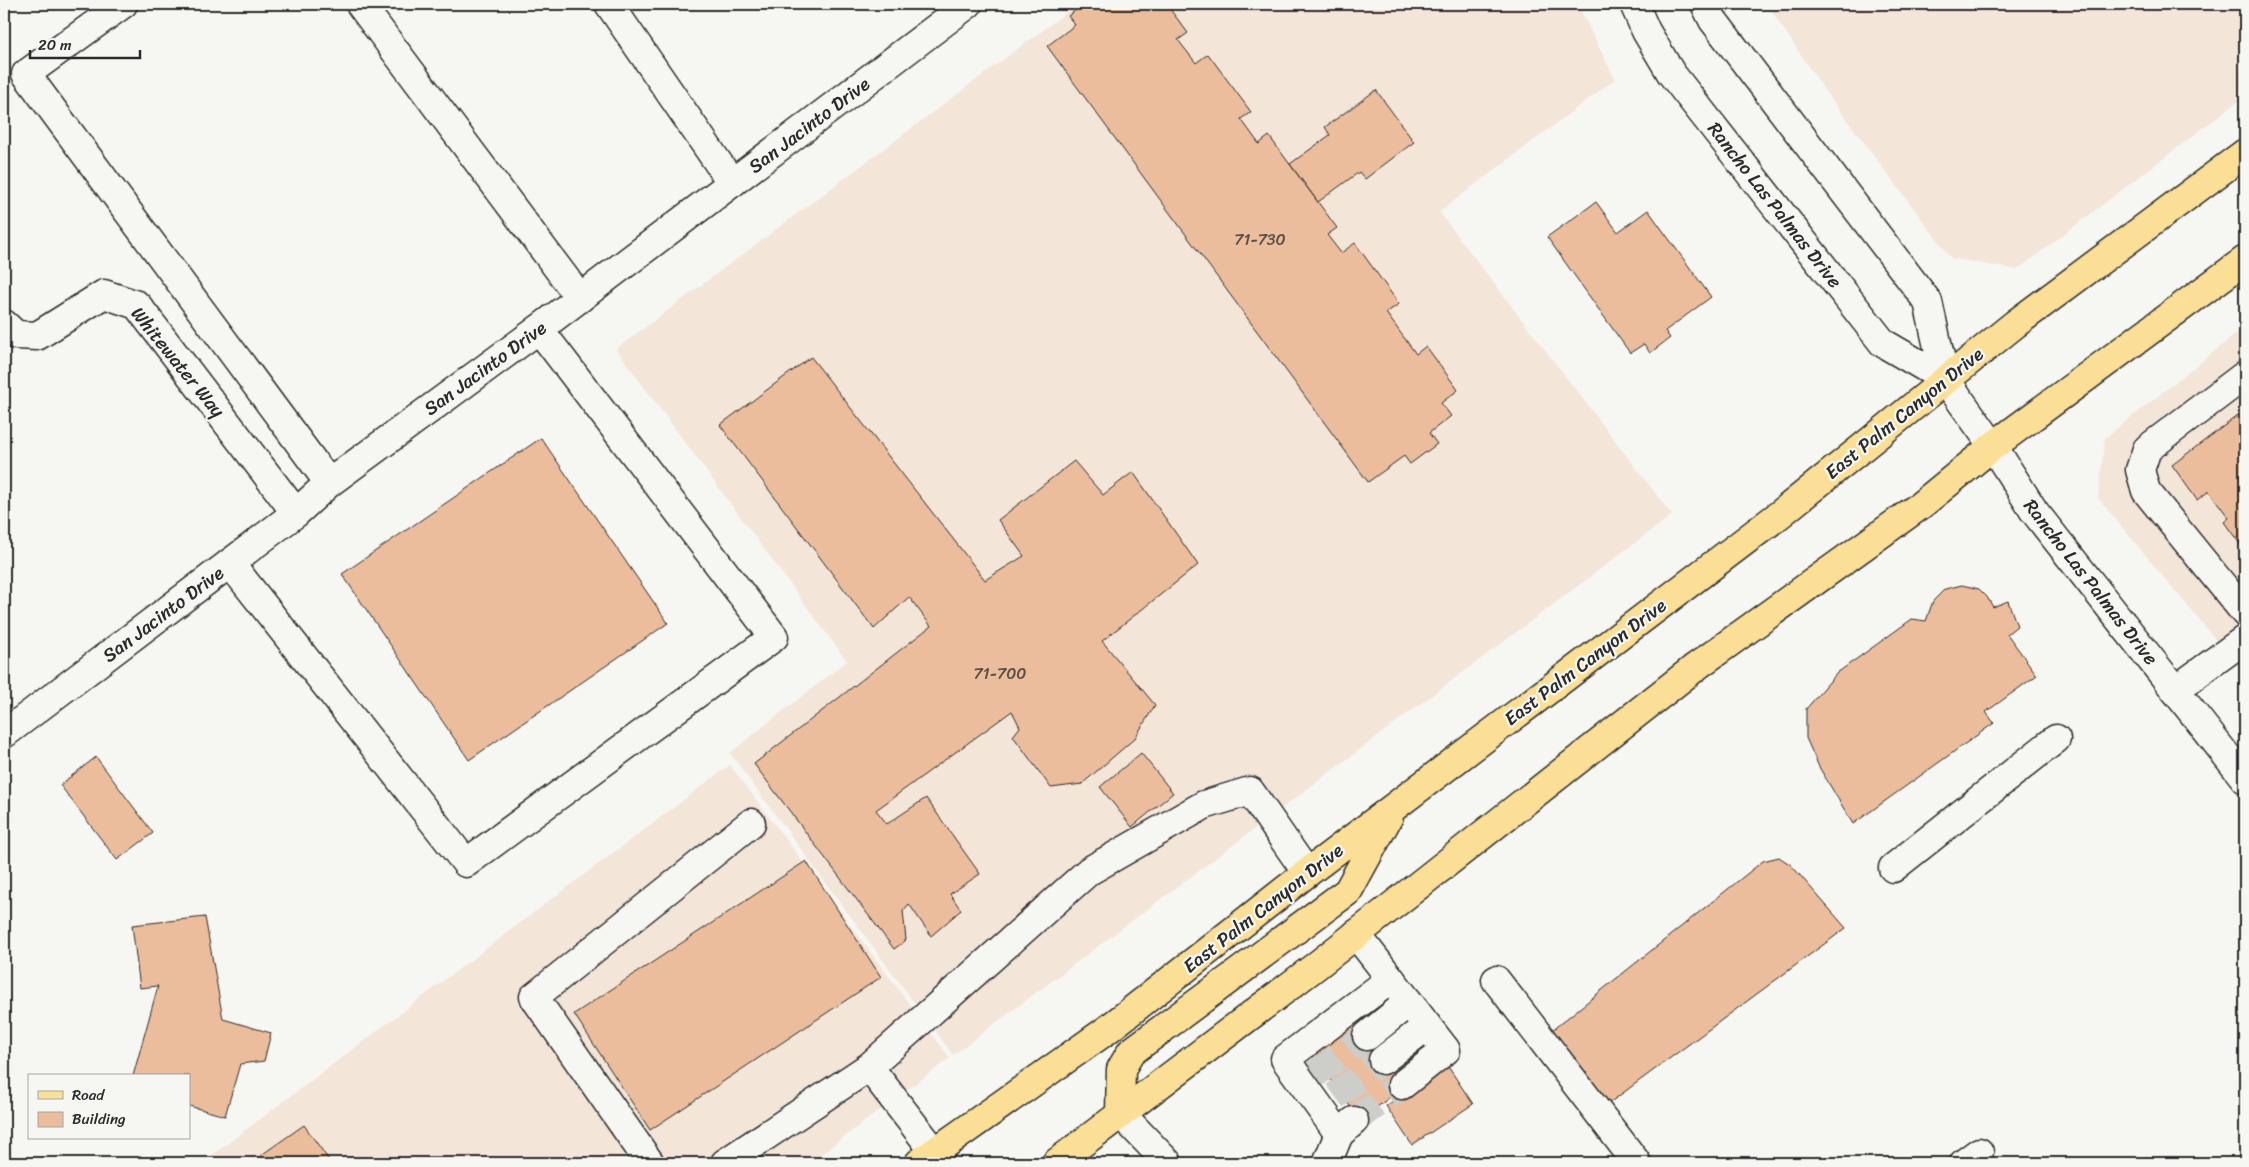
<svg xmlns="http://www.w3.org/2000/svg" width="2249" height="1167" font-family="Sriracha,sans-serif">
  <rect width="100%" height="100%" fill="#f6f6f2"/>
  <filter id="ink" filterUnits="userSpaceOnUse"><feTurbulence type="fractalNoise" baseFrequency=".02" numOctaves="2"/><feDisplacementMap in="SourceGraphic" scale="10" xChannelSelector="R" yChannelSelector="G"/><feConvolveMatrix kernelMatrix="1 2 1 2 8 2 1 2 1" color-interpolation-filters="sRGB"/></filter>
  <g filter="url(#ink)">
    <g fill="#f3e5d8">
      <path d="M 1078,4 L 1577,4 L 1615,79 L 1439,212 L 1672,515 L 953,1055 L 730,753 L 847,661 L 616,349 Z"/>
      <path d="M 1767,4 L 2245,4 L 2245,96 L 2017,270 L 1951,258 L 1823,88 Z"/>
      <path d="M 2245,327 L 2245,675 L 2098,498 L 2105,438 Z"/>
      <path d="M 730,765 L 950,1058 L 809,1163 L 202,1163 Z"/>
    </g>
    <g fill="#ecbd9c" stroke="#2b2b2b">
      <path d="M 1084,4 L 1166,4 L 1188,33 L 1178,40 L 1196,63 L 1208,54 L 1251,112 L 1241,119 L 1259,144 L 1269,136 L 1337,228 L 1327,235 L 1341,253 L 1355,243 L 1399,304 L 1386,313 L 1416,354 L 1426,346 L 1458,390 L 1441,403 L 1451,416 L 1429,433 L 1437,444 L 1410,464 L 1404,456 L 1368,482 L 1047,46 L 1075,25 L 1068,16 Z"/>
      <path d="M 1376,90 L 1414,142 L 1365,179 L 1359,172 L 1318,202 L 1290,164 L 1330,135 L 1325,127 Z"/>
      <path d="M 1596,202 L 1618,232 L 1648,210 L 1711,297 L 1665,331 L 1670,338 L 1650,353 L 1644,344 L 1630,353 L 1547,237 Z"/>
      <path d="M 811,357 L 985,580 L 1024,556 L 998,520 L 1074,461 L 1103,495 L 1133,472 L 1198,565 L 1102,641 L 1155,705 L 1135,738 L 1082,784 L 1051,788 L 1013,736 L 1020,727 L 1012,711 L 876,810 L 887,824 L 926,798 L 980,874 L 950,894 L 961,910 L 931,936 L 909,904 L 903,911 L 906,940 L 894,949 L 754,764 L 931,626 L 909,597 L 874,629 L 720,425 Z"/>
      <path d="M 2245,410 L 2245,551 L 2224,522 L 2229,518 L 2209,491 L 2197,500 L 2172,465 Z"/>
      <path d="M 541,438 L 668,623 L 469,760 L 342,574 Z"/>
      <path d="M 1962,585 L 1979,589 L 1987,597 L 1993,607 L 2008,601 L 2017,626 L 2007,634 L 2037,675 L 1986,712 L 1994,723 L 1853,824 L 1819,767 L 1806,738 L 1806,709 L 1837,673 L 1912,619 L 1926,621 L 1933,601 L 1945,589 Z"/>
      <path d="M 1141,753 L 1173,793 L 1132,827 L 1100,787 Z"/>
      <path d="M 96,757 L 153,833 L 117,860 L 60,785 Z"/>
      <path d="M 1779,857 L 1791,865 L 1846,928 L 1608,1104 L 1551,1031 L 1763,861 Z"/>
      <path d="M 806,861 L 881,977 L 650,1130 L 574,1014 Z"/>
      <path d="M 205,917 L 223,1019 L 271,1033 L 264,1061 L 240,1064 L 225,1116 L 189,1106 L 189,1076 L 133,1076 L 158,986 L 140,988 L 132,925 Z"/>
      <path d="M 1358,1012 L 1410,1082 L 1360,1120 L 1308,1049 Z"/>
      <path d="M 1447,1065 L 1473,1104 L 1412,1145 L 1386,1106 Z"/>
      <path d="M 304,1125 L 331,1163 L 250,1163 Z"/>
    </g>
    <g fill="none" stroke-linecap="round" stroke-linejoin="round">
      <g stroke="#cdcdca" stroke-width="28" stroke-dasharray="28 14" stroke-linecap="butt">
        <path d="M 1315,1074 L 1367,1036"/>
        <path d="M 1335,1096 L 1383,1060"/>
        <path d="M 1354,1121 L 1402,1085"/>
      </g>
      <defs>
        <g id="minor">
          <path d="M 123,4 L 26,74 L 329,483"/>
          <path d="M 360,4 L 580,298"/>
          <path d="M 609,4 L 732,183"/>
          <path d="M 1634,4 L 1646,31 L 1671,73 L 1883,343 L 1945,379 L 1993,446 L 2034,511 L 2245,779"/>
          <path d="M 1705,4 L 1713,20 L 1928,302 L 1945,379"/>
          <path d="M 4,324 L 16,335 L 37,336 L 104,294 L 137,305 L 296,513"/>
          <path d="M 2245,375 L 2147,449 L 2140,470 L 2146,491 L 2245,613"/>
          <path d="M 230,563 L 466,863 L 774,637 L 539,329"/>
          <path d="M 2175,690 L 2245,639"/>
          <path d="M 4,734 L 296,513 L 329,483 L 539,329 L 968,4"/>
          <path d="M 1893,868 L 2056,739"/>
          <path d="M 1356,934 L 1446,1050 L 1402,1085"/>
          <path d="M 1496,980 L 1637,1163"/>
          <path d="M 1367,1036 L 1409,1002"/>
          <path d="M 1383,1060 L 1427,1026"/>
          <path d="M 869,1067 L 934,1151 L 933,1163"/>
          <path d="M 1120,1113 L 1168,1163"/>
          <path d="M 1339,1134 L 1285,1059 L 1391,979"/>
          <path d="M 650,1163 L 534,997 L 751,823"/>
          <path d="M 725,1163 L 869,1067 L 1089,871 L 1204,805 L 1250,791 L 1307,873"/>
          <path d="M 1327,1163 L 1339,1134 L 1354,1121"/>
          <path d="M 1964,1163 L 1979,1152"/>
        </g>
        <g id="major">
          <path d="M 1120,1113 L 1121,1069 L 1131,1052 L 1348,891 L 1389,816"/>
          <path d="M 919,1163 L 1107,1030 L 1307,873 L 1779,515 L 2015,324 L 2245,153"/>
          <path d="M 1056,1163 L 1316,966 L 1697,666 L 1921,505 L 1993,446 L 2245,260"/>
        </g>
      </defs>
      <use href="#minor" stroke="#2b2b2b" stroke-width="31"/>
      <use href="#major" stroke="#2b2b2b" stroke-width="31"/>
      <use href="#minor" stroke="#f6f6f2" stroke-width="28"/>
      <use href="#major" stroke="#fbdf96" stroke-width="28"/>
    </g>
  </g>
  <g text-anchor="middle" dominant-baseline="central" stroke-width="4.5" stroke-linejoin="round" paint-order="stroke">
    <g font-size="16" fill="#5b5047">
      <text x="1260" y="239">71-730</text>
      <text x="1000" y="673">71-700</text>
    </g>
    <g font-size="19" fill="#2b2b2b" stroke="#f6f6f2">
      <text transform="translate(809 125) rotate(-37)">San Jacinto Drive</text>
      <text transform="translate(1775 205) rotate(52)">Rancho Las Palmas Drive</text>
      <text transform="translate(178 362) rotate(51)">Whitewater Way</text>
      <text transform="translate(485 368) rotate(-36)">San Jacinto Drive</text>
      <text transform="translate(1904 413) rotate(-39)">East Palm Canyon Drive</text>
      <text transform="translate(2091 582) rotate(52)">Rancho Las Palmas Drive</text>
      <text transform="translate(163 614) rotate(-37)">San Jacinto Drive</text>
      <text transform="translate(1585 662) rotate(-37)">East Palm Canyon Drive</text>
      <text transform="translate(1263 908) rotate(-38)">East Palm Canyon Drive</text>
    </g>
  </g>
  <rect width="2249" height="1167" fill="none" stroke="#f6f6f2" stroke-width="20"/>
  <rect x="10" y="10" width="2229" height="1147" fill="none" stroke="#2b2b2b" stroke-width="2" filter="url(#ink)"/>
  <rect x="28" y="1074" width="162" height="65" fill="#f6f6f2" stroke="#a5a5a2"/>
  <rect x="38" y="1091" width="25" height="8" fill="#fbdf96" stroke="#a5a5a2"/>
  <text x="72" y="1100" font-size="15" fill="#2b2b2b">Road</text>
  <rect x="38" y="1112" width="25" height="15" fill="#ecbd9c" stroke="#a5a5a2"/>
  <text x="72" y="1124" font-size="15" fill="#2b2b2b">Building</text>
  <path d="M30 50v8h110v-8" fill="none" stroke="#2b2b2b" stroke-width="2.5"/>
  <text x="38" y="50" font-size="15" fill="#2b2b2b" stroke="#f6f6f2" stroke-width="4" paint-order="stroke">20 m</text>
</svg>
